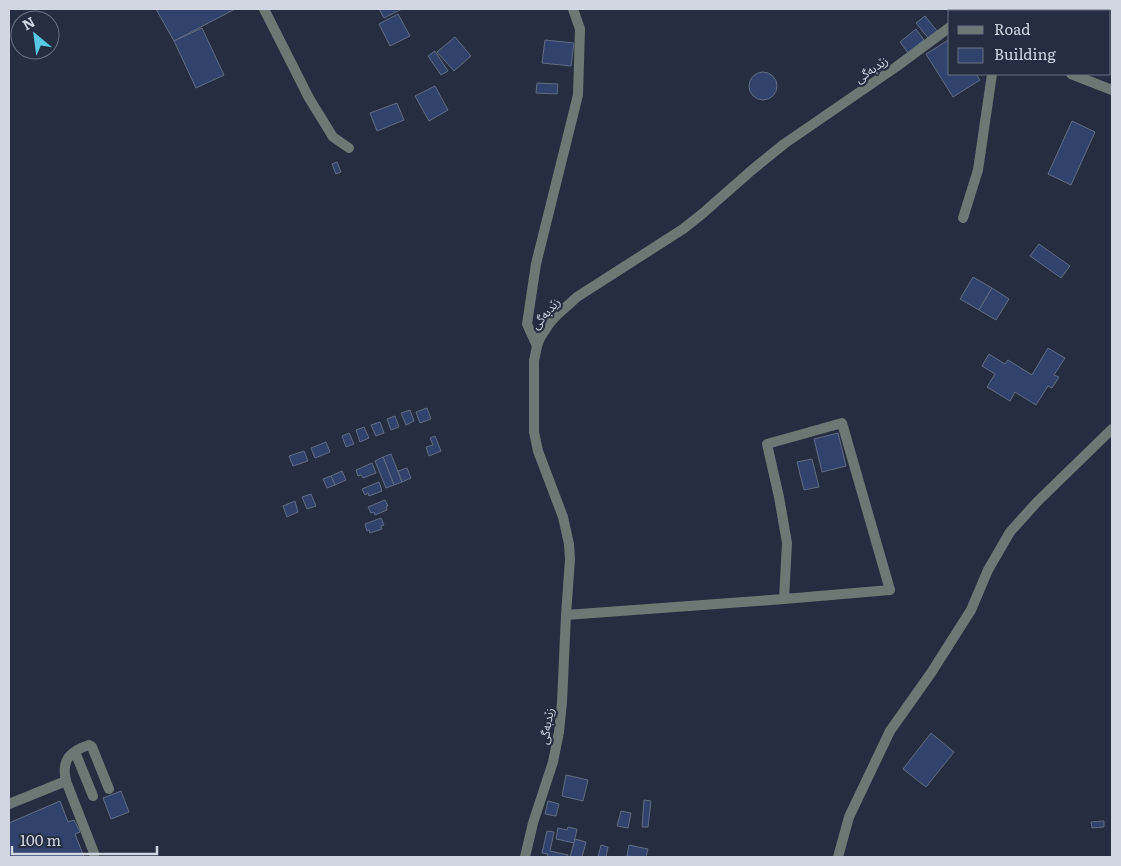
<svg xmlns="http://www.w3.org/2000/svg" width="1121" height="866" font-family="Literata,'Noto Sans Arabic',serif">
  <rect width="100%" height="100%" fill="#252e40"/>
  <g fill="#31436d" stroke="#626c80">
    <path d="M 156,9 L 235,9 L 174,41 Z"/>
    <path d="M 379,9 L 402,9 L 384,18 Z"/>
    <path d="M 398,14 L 410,36 L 390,46 L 379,24 Z"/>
    <path d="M 925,16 L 937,31 L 928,38 L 916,23 Z"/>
    <path d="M 202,28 L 224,75 L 196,88 L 174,41 Z"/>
    <path d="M 916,29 L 924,40 L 908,53 L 900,42 Z"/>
    <path d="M 455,37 L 471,56 L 454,71 L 437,52 Z"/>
    <path d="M 950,39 L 950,74 L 976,74 L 980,80 L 953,97 L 926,54 Z"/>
    <path d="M 545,40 L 574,43 L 571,66 L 542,63 Z"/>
    <path d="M 435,51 L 448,71 L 441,75 L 428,56 Z"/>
    <circle cx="763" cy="86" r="14"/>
    <path d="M 537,83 L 558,84 L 557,94 L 536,93 Z"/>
    <path d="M 435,86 L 448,110 L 429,121 L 415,96 Z"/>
    <path d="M 397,103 L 404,120 L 377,131 L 370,113 Z"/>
    <path d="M 1072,121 L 1095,132 L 1071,185 L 1048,174 Z"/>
    <path d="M 337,162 L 341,172 L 336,174 L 332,164 Z"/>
    <path d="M 1039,244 L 1070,266 L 1061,278 L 1030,256 Z"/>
    <path d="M 973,277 L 992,288 L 979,310 L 960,299 Z"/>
    <path d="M 992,288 L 1009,299 L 996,320 L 979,310 Z"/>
    <path d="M 1048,348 L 1065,358 L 1054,375 L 1059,377 L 1052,388 L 1048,386 L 1036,405 L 1015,392 L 1010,401 L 987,387 L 995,374 L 982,366 L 989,354 L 1005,364 L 1008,360 L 1032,375 Z"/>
    <path d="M 427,408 L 431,419 L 420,423 L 416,412 Z"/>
    <path d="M 410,410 L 414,421 L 406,425 L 401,413 Z"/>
    <path d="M 395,416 L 399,427 L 391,430 L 387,419 Z"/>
    <path d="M 380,422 L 384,433 L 376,436 L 371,425 Z"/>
    <path d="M 364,427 L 369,438 L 360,442 L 356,430 Z"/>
    <path d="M 349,433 L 354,444 L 346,447 L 342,436 Z"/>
    <path d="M 838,433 L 846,466 L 822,472 L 814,439 Z"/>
    <path d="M 435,436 L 441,451 L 429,456 L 426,447 L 433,445 L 430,438 Z"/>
    <path d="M 326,442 L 330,452 L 315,458 L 311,448 Z"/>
    <path d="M 304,451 L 308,461 L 293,466 L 289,456 Z"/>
    <path d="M 391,454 L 402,482 L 394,485 L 383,457 Z"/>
    <path d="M 383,457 L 394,485 L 386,488 L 375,461 Z"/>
    <path d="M 812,459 L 819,487 L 804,490 L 797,462 Z"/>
    <path d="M 372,463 L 376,473 L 363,478 L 361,475 L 358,476 L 356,470 Z"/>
    <path d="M 407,468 L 411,478 L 402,482 L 398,471 Z"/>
    <path d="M 342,471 L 346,480 L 335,485 L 331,476 Z"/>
    <path d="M 331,476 L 335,485 L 327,488 L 323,479 Z"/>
    <path d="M 379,482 L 382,491 L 369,496 L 368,493 L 365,495 L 362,489 Z"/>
    <path d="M 311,494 L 316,506 L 307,509 L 302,497 Z"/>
    <path d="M 385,500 L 388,506 L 386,506 L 387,510 L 375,515 L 374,512 L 371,513 L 368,507 Z"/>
    <path d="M 295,501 L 298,512 L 287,517 L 283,506 Z"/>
    <path d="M 381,518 L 384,525 L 381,526 L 382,529 L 370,533 L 369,530 L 367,531 L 365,524 Z"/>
    <path d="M 931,733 L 954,752 L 926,787 L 903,769 Z"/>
    <path d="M 566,775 L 588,780 L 583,801 L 562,796 Z"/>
    <path d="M 121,791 L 129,812 L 111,819 L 103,798 Z"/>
    <path d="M 644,800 L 651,801 L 648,827 L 642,827 Z"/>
    <path d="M 60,801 L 68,822 L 74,820 L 80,832 L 75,834 L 84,857 L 9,857 L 9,823 Z"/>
    <path d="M 548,801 L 559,804 L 556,816 L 545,814 Z"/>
    <path d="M 621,811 L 631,813 L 628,828 L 617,826 Z"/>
    <path d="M 1104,821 L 1104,827 L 1092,828 L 1091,822 Z"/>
    <path d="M 568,827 L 577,829 L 574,843 L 556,839 L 558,828 L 567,830 Z"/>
    <path d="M 547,831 L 554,832 L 550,851 L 568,855 L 567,857 L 547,857 L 548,854 L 542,853 Z"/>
    <path d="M 575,839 L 586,842 L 582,857 L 570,857 Z"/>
    <path d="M 601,845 L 608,847 L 606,857 L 598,857 Z"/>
    <path d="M 629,845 L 648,849 L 646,857 L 634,857 L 627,856 Z"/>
  </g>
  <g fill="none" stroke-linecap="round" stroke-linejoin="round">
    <g stroke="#6c7873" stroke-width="10">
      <path d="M 264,9 L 309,98 L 333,137 L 349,148"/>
      <path d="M 995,9 L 995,11"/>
      <path d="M 971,11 L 974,9"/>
      <path d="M 1071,74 L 1112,90"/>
      <path d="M 963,218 L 978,170 L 992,74"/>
      <path d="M 537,346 L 527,324 L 536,264 L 578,95 L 580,29 L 573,9"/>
      <path d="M 566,615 L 784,599 L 890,590 L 842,423 L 767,444 L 779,497 L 787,543 L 784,599"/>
      <path d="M 75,752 L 93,796"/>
      <path d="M 66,781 C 61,760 70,751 89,745 L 92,747 L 109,789"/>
      <path d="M 9,804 L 66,781 L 94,853 L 94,857"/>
      <path d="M 525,857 L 533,823 L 553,762 L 559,732 L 562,702 L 566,615 L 570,559 L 569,544 L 563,517 L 538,451 L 534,432 L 534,361 L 537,346 L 540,338 L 549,324 L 557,315 L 577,297 L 683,229 L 702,214 L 752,170 L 784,144 L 896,67 L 950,27"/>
      <path d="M 838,857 L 849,817 L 890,731 L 931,673 L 971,610 L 988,570 L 1010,532 L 1037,502 L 1112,429"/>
    </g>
  </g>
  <g text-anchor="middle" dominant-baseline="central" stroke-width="4.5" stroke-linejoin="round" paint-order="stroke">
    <g font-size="12" fill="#d0d6e2" stroke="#252e40">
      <text transform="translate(871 69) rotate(-35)">زێدبەگی</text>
      <text transform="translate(545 313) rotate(-49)">زێدبەگی</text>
      <text transform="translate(546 726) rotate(-81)">زێدبەگی</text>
    </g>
  </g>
  <rect width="1121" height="866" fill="none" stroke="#d0d6e2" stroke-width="20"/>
  <rect x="948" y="10" width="162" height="65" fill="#252e40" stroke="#697181"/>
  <rect x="958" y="26" width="25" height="8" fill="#6c7873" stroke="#697181"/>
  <text x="994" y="35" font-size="15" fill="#d0d6e2">Road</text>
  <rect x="958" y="48" width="25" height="15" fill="#31436d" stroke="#697181"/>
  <text x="994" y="60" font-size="15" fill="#d0d6e2">Building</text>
  <g transform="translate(35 35) rotate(331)"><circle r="24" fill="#252e40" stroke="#697181"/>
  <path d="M0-4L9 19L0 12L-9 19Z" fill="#58c9e4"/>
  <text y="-8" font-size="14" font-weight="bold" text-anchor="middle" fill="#d0d6e2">N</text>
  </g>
  <path d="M12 846v8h145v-8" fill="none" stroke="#d0d6e2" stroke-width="2.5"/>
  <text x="20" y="846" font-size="15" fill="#d0d6e2" stroke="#252e40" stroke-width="4" paint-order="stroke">100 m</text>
</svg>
